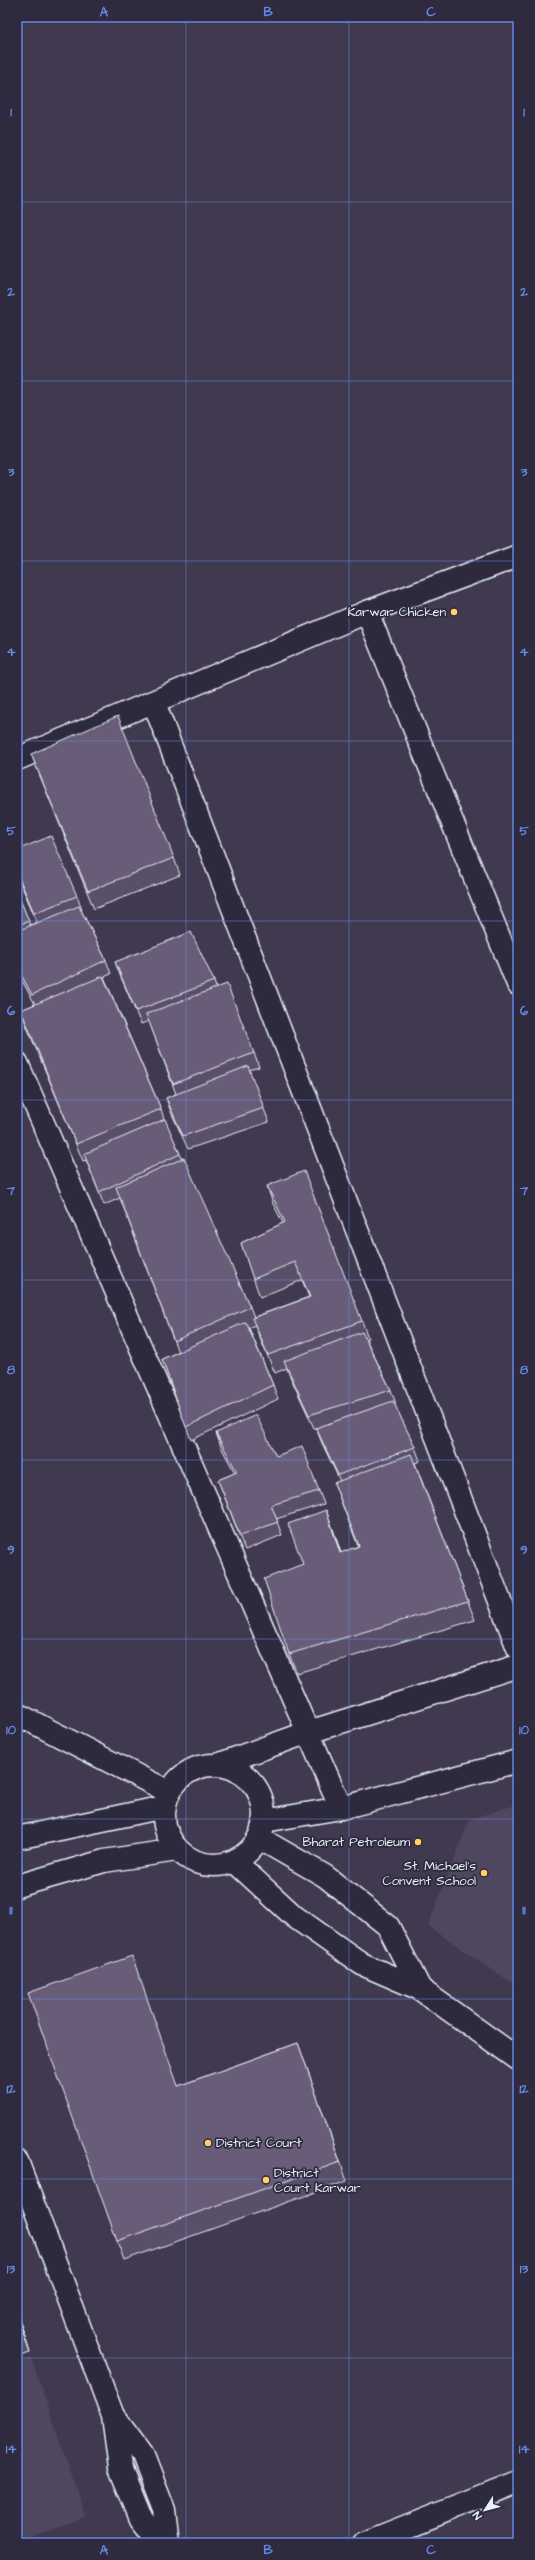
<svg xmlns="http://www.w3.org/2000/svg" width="535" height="2560" font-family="'Architects Daughter',sans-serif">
  <rect width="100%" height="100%" fill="#40394f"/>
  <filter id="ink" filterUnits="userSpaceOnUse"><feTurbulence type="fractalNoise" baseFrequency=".025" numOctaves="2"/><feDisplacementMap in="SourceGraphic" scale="8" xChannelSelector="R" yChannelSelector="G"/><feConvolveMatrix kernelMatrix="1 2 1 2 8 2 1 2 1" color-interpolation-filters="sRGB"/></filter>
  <g filter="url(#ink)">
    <g fill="#4f475e">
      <path d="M 518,1804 L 518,1987 L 428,1926 L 470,1819 Z"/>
      <path d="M 31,2358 L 86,2517 L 17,2541 L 17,2363 Z"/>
    </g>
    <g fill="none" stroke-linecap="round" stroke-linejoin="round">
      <defs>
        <g id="street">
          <path d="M 367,612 L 518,984"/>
          <path d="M 154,703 L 518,1648"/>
          <path d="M 17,759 L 367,612 L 518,556"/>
          <path d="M 17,1063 L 341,1808"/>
          <path d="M 217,1765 L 306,1733 L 518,1666"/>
          <path d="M 264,1821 L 341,1808 L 518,1761"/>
          <path d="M 17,2161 L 113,2416 L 120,2468 L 141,2519 L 160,2543"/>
          <path d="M 114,2417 L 143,2456 L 164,2510 L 168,2543"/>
        </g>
        <g id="secondary">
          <path d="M 17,1838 L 164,1807"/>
          <path d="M 17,1886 L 104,1861 L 177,1850"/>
          <path d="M 364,2543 L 518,2482"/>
        </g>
        <g id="primary">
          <path d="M 17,1714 L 169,1792"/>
          <circle cx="214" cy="1815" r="50"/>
          <path d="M 259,1838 L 325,1876 L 388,1926 L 420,1989"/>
          <path d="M 234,1861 L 295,1917 L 362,1964 L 420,1989 L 518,2059"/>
        </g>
      </defs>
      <use href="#street" stroke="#e8f1f8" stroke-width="25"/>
      <use href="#secondary" stroke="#e8f1f8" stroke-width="25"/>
      <use href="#primary" stroke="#e8f1f8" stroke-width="25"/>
      <use href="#street" stroke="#2f2a3d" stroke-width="22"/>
      <use href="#secondary" stroke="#2f2a3d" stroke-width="22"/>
      <use href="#primary" stroke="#2f2a3d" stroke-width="22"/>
    </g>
    <g fill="#5a4f67" stroke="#e8f1f8">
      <path d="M 31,754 L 174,858 L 180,875 L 94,909 L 38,771 Z"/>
      <path d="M 17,850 L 77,896 L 82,910 L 81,910 L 106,960 L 111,974 L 104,977 L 161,1109 L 164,1119 L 250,1307 L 254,1317 L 309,1297 L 302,1280 L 260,1297 L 241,1243 L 283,1223 L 273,1204 L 267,1186 L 362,1321 L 368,1338 L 366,1339 L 391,1390 L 396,1404 L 394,1404 L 415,1447 L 420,1461 L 415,1463 L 475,1620 L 297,1673 L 289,1654 L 303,1564 L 333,1529 L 341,1553 L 358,1546 L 334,1483 L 340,1481 L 321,1441 L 316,1428 L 314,1428 L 289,1374 L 287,1368 L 275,1373 L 259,1336 L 255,1325 L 249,1328 L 273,1385 L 278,1399 L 191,1440 L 162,1359 L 178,1352 L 120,1198 L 104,1205 L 86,1160 L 83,1161 L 27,1027 L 21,1010 L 35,1004 L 17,972 L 17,892 L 30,925 L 37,922 L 17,875 Z"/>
      <path d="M 115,962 L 214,981 L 216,988 L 254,1053 L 259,1067 L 249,1070 L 269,1122 L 188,1149 L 171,1112 L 166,1098 L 176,1094 L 149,1021 L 141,1024 L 120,975 Z"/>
      <path d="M 216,1433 L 319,1491 L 324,1504 L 276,1519 L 282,1535 L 245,1550 L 218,1480 L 235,1473 L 221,1447 Z"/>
      <path d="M 298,2043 L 347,2181 L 124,2260 L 117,2241 L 178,2086 Z"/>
      <path d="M 17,2312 L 30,2353 L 17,2357 Z"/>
    </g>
    <g fill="#4a4054" stroke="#e8f1f8">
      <path d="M 326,1510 L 333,1529 L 347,1572 L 340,1553 Z"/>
      <path d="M 17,2312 L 30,2353 L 17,2314 Z"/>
    </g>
    <g fill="#695c78" stroke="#e8f1f8">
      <path d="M 118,716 L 174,858 L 88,891 L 31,754 Z"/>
      <path d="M 51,836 L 77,896 L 34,913 L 17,873 L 17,850 Z"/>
      <path d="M 17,892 L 29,921 L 17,926 Z"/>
      <path d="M 79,906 L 106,960 L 32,995 L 17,967 L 17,931 Z"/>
      <path d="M 191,932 L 214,981 L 136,1011 L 115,962 Z"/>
      <path d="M 103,976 L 161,1109 L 76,1144 L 21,1010 Z"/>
      <path d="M 227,984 L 254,1053 L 173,1084 L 146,1014 Z"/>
      <path d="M 248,1066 L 264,1108 L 183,1136 L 166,1098 Z"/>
      <path d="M 165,1119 L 180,1154 L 99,1192 L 84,1154 Z"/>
      <path d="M 184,1158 L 250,1307 L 174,1341 L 116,1187 Z"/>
      <path d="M 304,1171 L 362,1321 L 268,1355 L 252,1318 L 310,1297 L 295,1262 L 253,1279 L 241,1243 L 285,1222 L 267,1186 Z"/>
      <path d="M 246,1322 L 273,1385 L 186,1427 L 162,1359 Z"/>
      <path d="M 362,1332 L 391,1390 L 309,1415 L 284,1361 Z"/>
      <path d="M 393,1401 L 415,1447 L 338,1475 L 316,1428 Z"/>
      <path d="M 256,1415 L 276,1456 L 302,1446 L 319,1491 L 271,1505 L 278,1522 L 240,1536 L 218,1480 L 237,1472 L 216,1433 Z"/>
      <path d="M 411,1454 L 468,1601 L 289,1654 L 264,1579 L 303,1564 L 288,1524 L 326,1510 L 340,1553 L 359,1546 L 334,1483 Z"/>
      <path d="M 132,1956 L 178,2086 L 298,2043 L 340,2162 L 117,2241 L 28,1993 Z"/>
      <path d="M 17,2314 L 23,2333 L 17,2335 Z"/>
    </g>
  </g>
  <path fill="none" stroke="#6487e3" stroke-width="1" stroke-opacity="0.55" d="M 186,17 L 186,2543M 349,17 L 349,2543M 17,202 L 518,202M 17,381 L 518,381M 17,561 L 518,561M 17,741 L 518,741M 17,921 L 518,921M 17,1100 L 518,1100M 17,1280 L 518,1280M 17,1460 L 518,1460M 17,1639 L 518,1639M 17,1819 L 518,1819M 17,1999 L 518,1999M 17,2179 L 518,2179M 17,2358 L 518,2358"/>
  <g fill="#ffd166" stroke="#2f2a3d" stroke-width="1.5">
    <circle cx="454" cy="612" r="4"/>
    <circle cx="418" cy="1842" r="4"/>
    <circle cx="484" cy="1873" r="4"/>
    <circle cx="208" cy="2143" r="4"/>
    <circle cx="266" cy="2180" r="4"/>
  </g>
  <g text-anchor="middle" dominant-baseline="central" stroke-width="3.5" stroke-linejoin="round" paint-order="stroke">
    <g font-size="13" fill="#e8f1f8" stroke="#2f2a3d" text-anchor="end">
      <text x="446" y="612">Karwar Chicken</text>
      <text x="410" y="1842">Bharat Petroleum</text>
      <text x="476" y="1866">St. Michael's<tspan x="476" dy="15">Convent School</tspan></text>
      <text x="216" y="2143" text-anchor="start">District Court</text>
      <text x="274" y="2173" text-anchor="start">District<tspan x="274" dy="15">Court Karwar</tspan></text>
    </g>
  </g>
  <rect width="535" height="2560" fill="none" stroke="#2f2a3d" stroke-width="44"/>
  <g transform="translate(485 2510) rotate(234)" stroke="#2f2a3d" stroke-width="3" paint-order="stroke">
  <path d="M0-3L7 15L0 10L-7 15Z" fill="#e8f1f8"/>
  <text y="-6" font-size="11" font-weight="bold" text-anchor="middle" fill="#e8f1f8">N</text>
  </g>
  <rect x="22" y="22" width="491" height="2516" fill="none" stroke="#6487e3" stroke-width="1.5"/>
  <g font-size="13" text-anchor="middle" font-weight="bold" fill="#6487e3">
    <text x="104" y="16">A</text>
    <text x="268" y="16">B</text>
    <text x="431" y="16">C</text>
    <text x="11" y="116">1</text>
    <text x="524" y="116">1</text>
    <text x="11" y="296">2</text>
    <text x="524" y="296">2</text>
    <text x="11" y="476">3</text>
    <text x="524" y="476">3</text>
    <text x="11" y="656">4</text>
    <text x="524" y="656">4</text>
    <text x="11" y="835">5</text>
    <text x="524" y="835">5</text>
    <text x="11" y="1015">6</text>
    <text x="524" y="1015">6</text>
    <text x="11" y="1195">7</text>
    <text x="524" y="1195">7</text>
    <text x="11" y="1374">8</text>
    <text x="524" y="1374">8</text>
    <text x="11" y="1554">9</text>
    <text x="524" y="1554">9</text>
    <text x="11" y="1734">10</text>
    <text x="524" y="1734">10</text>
    <text x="11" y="1914">11</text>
    <text x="524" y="1914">11</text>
    <text x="11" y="2093">12</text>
    <text x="524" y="2093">12</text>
    <text x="11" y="2273">13</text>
    <text x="524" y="2273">13</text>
    <text x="11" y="2453">14</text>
    <text x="524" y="2453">14</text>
    <text x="104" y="2554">A</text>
    <text x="268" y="2554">B</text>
    <text x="431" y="2554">C</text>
  </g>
</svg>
